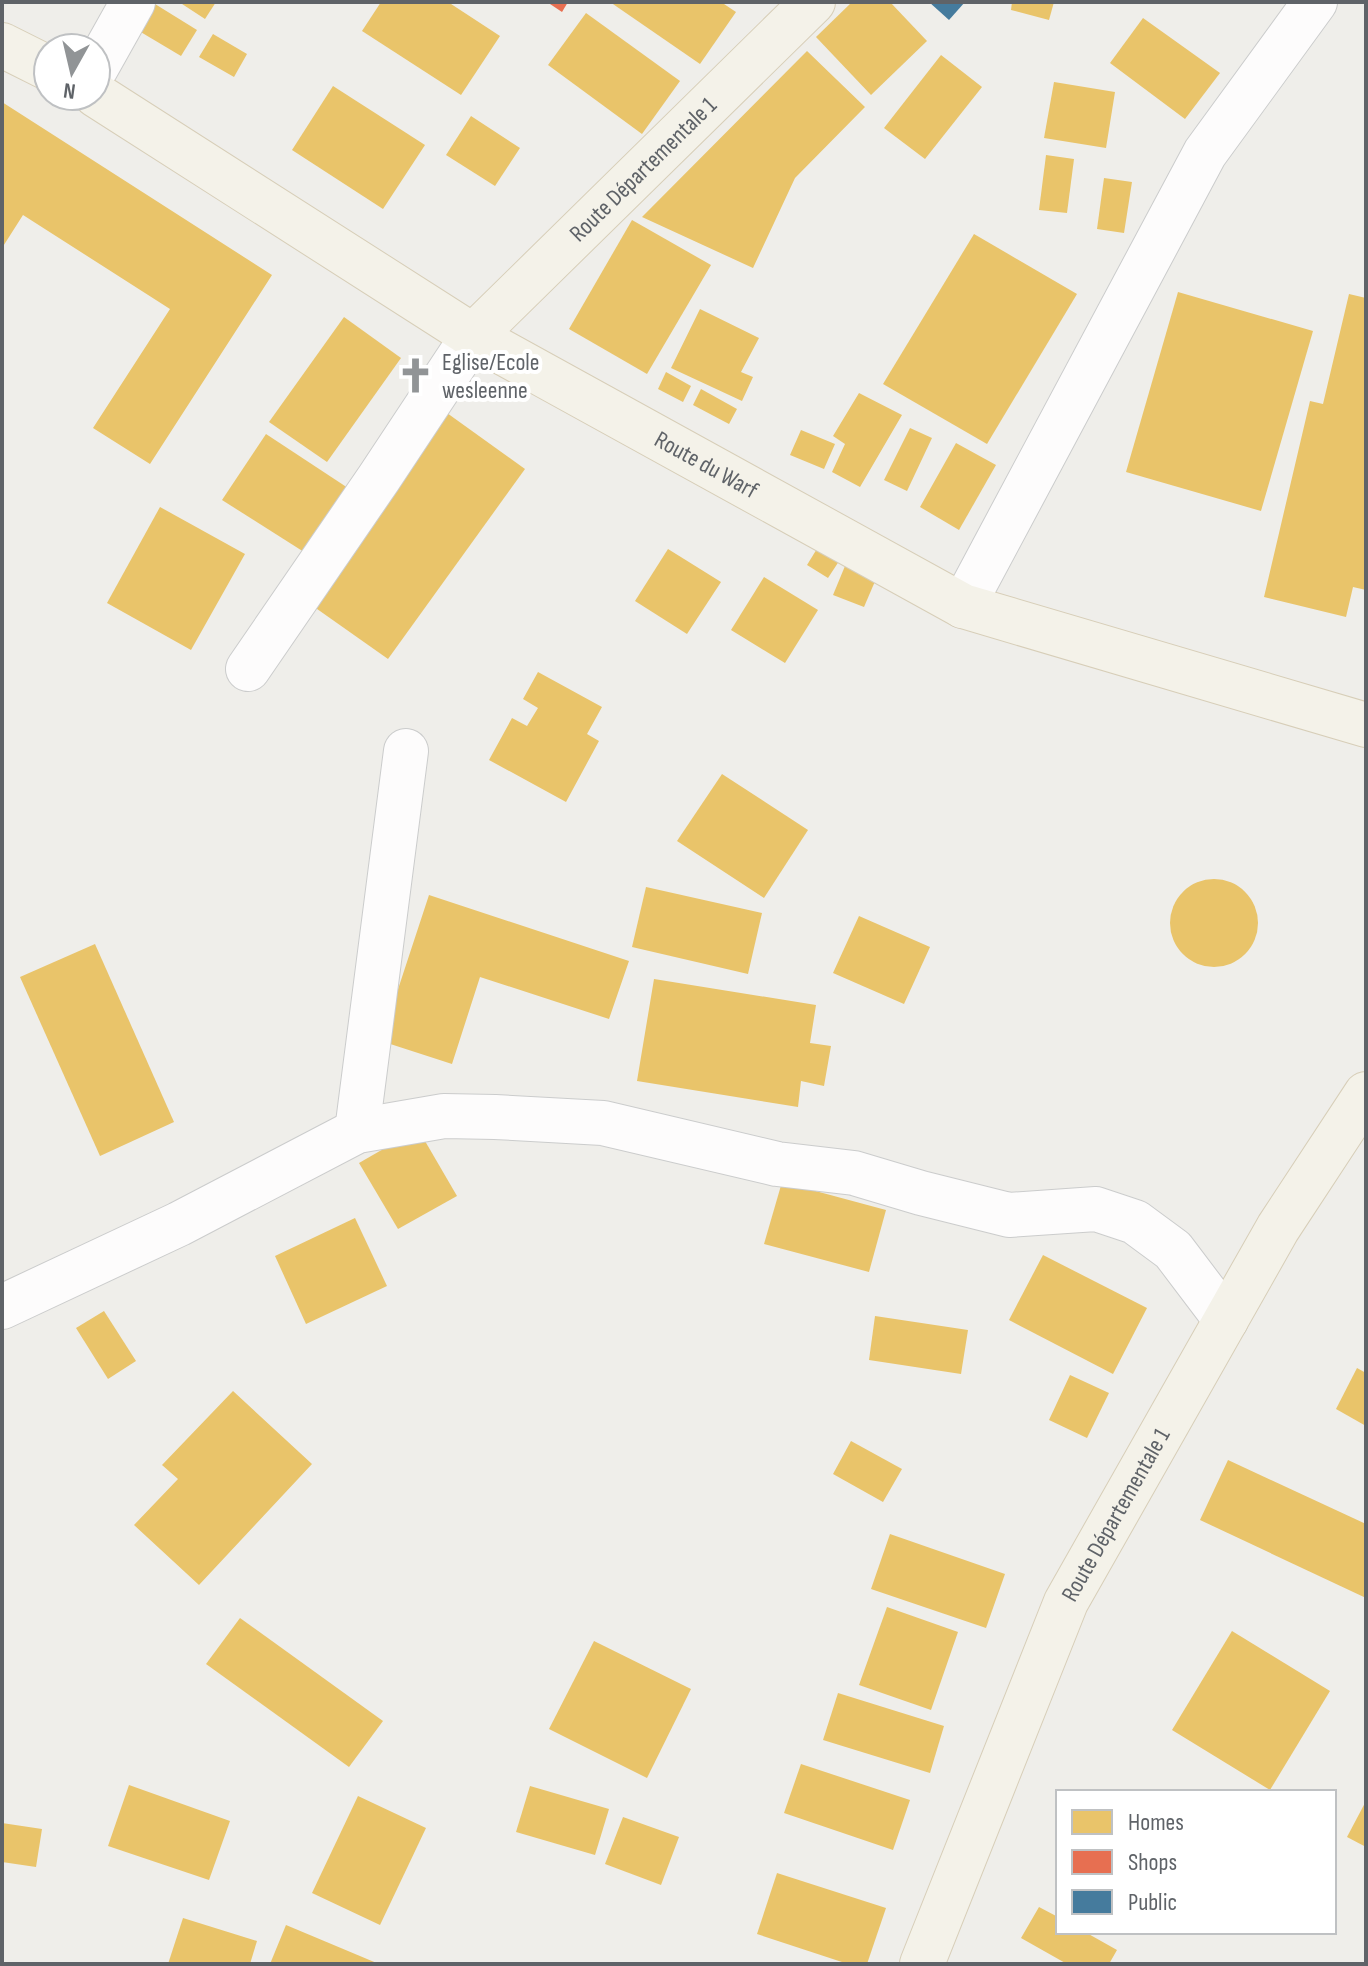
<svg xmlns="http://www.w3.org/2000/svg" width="1368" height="1966" font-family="'Sofia Sans Condensed',sans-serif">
  <rect width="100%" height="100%" fill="#efeeea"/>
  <g fill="#e9c46a">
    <path d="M 179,2 L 216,2 L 205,19 Z"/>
    <path d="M 381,2 L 448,2 L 500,36 L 461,95 L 362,31 Z"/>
    <path d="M 610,2 L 721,2 L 736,12 L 700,64 Z"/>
    <path d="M 852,2 L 890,2 L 927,41 L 871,95 L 816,37 Z"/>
    <path d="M 1012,2 L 1054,2 L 1049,20 L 1011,10 Z"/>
    <path d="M 155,4 L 197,30 L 181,56 L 139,31 Z"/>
    <path d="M 586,13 L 680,81 L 642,134 L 548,65 Z"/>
    <path d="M 1143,18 L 1220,73 L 1185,119 L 1110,63 Z"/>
    <path d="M 213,34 L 247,54 L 234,77 L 199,57 Z"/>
    <path d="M 807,51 L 865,107 L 795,178 L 753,268 L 642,217 Z"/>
    <path d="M 941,55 L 982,87 L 925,159 L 884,128 Z"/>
    <path d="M 1054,82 L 1115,92 L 1106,148 L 1044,138 Z"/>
    <path d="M 333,86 L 425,145 L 383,209 L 292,150 Z"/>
    <path d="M 2,102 L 272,275 L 150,464 L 93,428 L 170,309 L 23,215 L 2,248 Z"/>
    <path d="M 471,116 L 520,148 L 495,186 L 446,155 Z"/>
    <path d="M 1046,155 L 1074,159 L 1067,213 L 1039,210 Z"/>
    <path d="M 1104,178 L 1132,182 L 1124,233 L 1097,229 Z"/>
    <path d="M 632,220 L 711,265 L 647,374 L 569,329 Z"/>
    <path d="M 974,234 L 1077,294 L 987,444 L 883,384 Z"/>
    <path d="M 1178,292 L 1313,331 L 1261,511 L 1126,472 Z"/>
    <path d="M 1349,294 L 1366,298 L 1366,590 L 1353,587 L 1346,617 L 1264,597 L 1310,401 L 1323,404 Z"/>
    <path d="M 700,309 L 759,338 L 741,372 L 753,377 L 742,401 L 671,368 Z"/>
    <path d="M 344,317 L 401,358 L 327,462 L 269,422 Z"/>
    <path d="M 666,372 L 691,386 L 683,402 L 658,389 Z"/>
    <path d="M 701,389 L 737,409 L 729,424 L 693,405 Z"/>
    <path d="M 859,393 L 902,415 L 860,487 L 832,472 L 845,444 L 833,436 Z"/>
    <path d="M 447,413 L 525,469 L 388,659 L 310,604 Z"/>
    <path d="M 910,428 L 932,438 L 907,491 L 884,480 Z"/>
    <path d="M 801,430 L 835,444 L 824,469 L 790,455 Z"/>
    <path d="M 266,434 L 348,488 L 304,552 L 222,500 Z"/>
    <path d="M 956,443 L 996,465 L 959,530 L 920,507 Z"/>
    <path d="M 160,507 L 245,554 L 191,650 L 107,603 Z"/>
    <path d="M 823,539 L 845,552 L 828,578 L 807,565 Z"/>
    <path d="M 668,549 L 721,582 L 687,634 L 635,601 Z"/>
    <path d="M 845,566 L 876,579 L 864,607 L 833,595 Z"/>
    <path d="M 764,577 L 818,610 L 785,663 L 731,630 Z"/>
    <path d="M 538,672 L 602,707 L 587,734 L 599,741 L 566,802 L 489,760 L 512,718 L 527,726 L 538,708 L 523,699 Z"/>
    <path d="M 722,774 L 808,830 L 764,898 L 677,841 Z"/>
    <circle cx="1214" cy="923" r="44"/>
    <path d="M 646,887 L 762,913 L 748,974 L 632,947 Z"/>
    <path d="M 429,895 L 629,961 L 609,1019 L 480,977 L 452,1064 L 381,1041 Z"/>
    <path d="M 859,916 L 930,947 L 904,1004 L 833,973 Z"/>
    <path d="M 95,944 L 174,1122 L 100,1156 L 20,977 Z"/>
    <path d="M 654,979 L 816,1005 L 810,1043 L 831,1046 L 824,1086 L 801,1081 L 798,1107 L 637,1081 Z"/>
    <path d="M 418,1129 L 457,1196 L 398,1229 L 359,1163 Z"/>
    <path d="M 782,1182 L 886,1210 L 869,1272 L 764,1244 Z"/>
    <path d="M 355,1218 L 387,1286 L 306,1324 L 275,1256 Z"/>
    <path d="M 1043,1255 L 1147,1308 L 1113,1374 L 1009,1320 Z"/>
    <path d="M 104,1311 L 136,1361 L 108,1379 L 76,1328 Z"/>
    <path d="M 875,1316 L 968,1330 L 961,1374 L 869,1360 Z"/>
    <path d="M 1357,1368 L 1366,1373 L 1366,1426 L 1336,1409 Z"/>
    <path d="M 1070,1375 L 1109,1393 L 1087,1438 L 1049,1420 Z"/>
    <path d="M 233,1391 L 312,1464 L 199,1585 L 134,1525 L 178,1479 L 162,1465 Z"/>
    <path d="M 851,1441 L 902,1469 L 883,1502 L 833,1474 Z"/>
    <path d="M 1228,1460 L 1366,1524 L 1366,1598 L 1200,1520 Z"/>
    <path d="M 890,1534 L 1005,1574 L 986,1628 L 871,1589 Z"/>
    <path d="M 887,1607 L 958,1632 L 931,1710 L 859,1685 Z"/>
    <path d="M 240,1618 L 383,1721 L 349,1767 L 206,1664 Z"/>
    <path d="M 1232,1631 L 1330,1691 L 1270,1790 L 1172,1730 Z"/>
    <path d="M 594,1641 L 691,1689 L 647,1778 L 549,1729 Z"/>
    <path d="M 838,1693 L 944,1726 L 930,1773 L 823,1740 Z"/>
    <path d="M 801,1764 L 910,1800 L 893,1850 L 784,1813 Z"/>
    <path d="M 129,1785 L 230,1821 L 209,1880 L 108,1846 Z"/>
    <path d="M 530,1786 L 609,1809 L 595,1855 L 516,1832 Z"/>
    <path d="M 358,1796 L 426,1828 L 380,1925 L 312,1893 Z"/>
    <path d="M 1366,1801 L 1366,1847 L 1347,1837 Z"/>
    <path d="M 623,1817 L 679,1837 L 661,1885 L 605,1864 Z"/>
    <path d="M 2,1823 L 42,1829 L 36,1867 L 2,1862 Z"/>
    <path d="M 777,1873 L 886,1908 L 867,1964 L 848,1964 L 757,1934 Z"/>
    <path d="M 1039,1907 L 1058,1917 L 1058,1932 L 1085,1932 L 1117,1950 L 1109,1964 L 1067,1964 L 1021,1938 Z"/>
    <path d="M 183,1918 L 257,1941 L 250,1964 L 168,1964 Z"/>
    <path d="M 286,1925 L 379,1964 L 270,1964 Z"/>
  </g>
  <path fill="#e76f51" d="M 547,2 L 568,2 L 562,12 Z"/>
  <path fill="#457b9d" d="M 929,2 L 965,2 L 949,20 Z"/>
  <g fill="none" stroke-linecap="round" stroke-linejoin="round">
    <defs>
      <g id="minor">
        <path d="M 96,68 L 133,2"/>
        <path d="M 963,606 L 1205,153 L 1315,2"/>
        <path d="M 248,669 L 379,478 L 473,336"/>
        <path d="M 357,1131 L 406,751"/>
        <path d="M 2,1307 L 179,1224 L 357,1131 L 444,1116 L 495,1117 L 603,1123 L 777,1164 L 854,1173 L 921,1193 L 1009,1215 L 1096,1209 L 1135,1222 L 1173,1250 L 1226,1320"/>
      </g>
      <g id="major">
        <path d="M 2,45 L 48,68"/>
        <path id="s1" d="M 96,95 L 473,336 L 963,606 L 1366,725"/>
        <path id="s2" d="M 473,336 L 813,2"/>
        <path id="s3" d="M 922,1964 L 1066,1602 L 1278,1228 L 1366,1094"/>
      </g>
    </defs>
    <use href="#minor" stroke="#cbcccc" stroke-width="46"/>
    <use href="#major" stroke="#d7ceb8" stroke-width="46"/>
    <use href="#minor" stroke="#fdfcfc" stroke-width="44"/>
    <use href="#major" stroke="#f4f2e9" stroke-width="44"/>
  </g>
  <defs>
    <symbol id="church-bare" viewBox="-9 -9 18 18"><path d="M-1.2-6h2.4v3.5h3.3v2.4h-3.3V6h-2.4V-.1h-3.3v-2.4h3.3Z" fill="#919496" stroke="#fff" stroke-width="2.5" paint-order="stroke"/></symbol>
  </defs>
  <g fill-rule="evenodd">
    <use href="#church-bare" x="390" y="350" width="51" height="51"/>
  </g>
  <g text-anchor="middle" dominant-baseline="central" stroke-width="8" stroke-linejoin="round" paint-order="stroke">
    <g font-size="24" fill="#5f6368" stroke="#fff">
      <text stroke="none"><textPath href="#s2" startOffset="238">Route Départementale 1</textPath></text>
      <text stroke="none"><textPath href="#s1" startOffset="714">Route du Warf</textPath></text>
      <text stroke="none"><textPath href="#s3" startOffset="490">Route Départementale 1</textPath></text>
    </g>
    <g font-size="24" fill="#5f6368" stroke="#fff" text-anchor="start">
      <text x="442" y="362">Eglise/Ecole<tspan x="442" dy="28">wesleenne</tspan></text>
    </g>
  </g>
  <rect width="1368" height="1966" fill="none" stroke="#5f6368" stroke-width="8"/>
  <rect x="1056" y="1790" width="280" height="144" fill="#ffffff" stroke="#bfc1c3" stroke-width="2"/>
  <rect x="1072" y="1810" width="40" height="24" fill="#e9c46a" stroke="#bfc1c3" stroke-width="2"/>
  <text x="1128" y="1830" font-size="24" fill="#5f6368">Homes</text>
  <rect x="1072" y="1850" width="40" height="24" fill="#e76f51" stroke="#bfc1c3" stroke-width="2"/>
  <text x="1128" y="1870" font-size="24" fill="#5f6368">Shops</text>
  <rect x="1072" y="1890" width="40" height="24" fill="#457b9d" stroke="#bfc1c3" stroke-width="2"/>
  <text x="1128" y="1910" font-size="24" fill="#5f6368">Public</text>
  <g transform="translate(72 72) rotate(188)"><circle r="38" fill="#ffffff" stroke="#bfc1c3" stroke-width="2"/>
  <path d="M0-6L14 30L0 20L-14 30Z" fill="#919496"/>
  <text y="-12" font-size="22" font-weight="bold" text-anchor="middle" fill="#5f6368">N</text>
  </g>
</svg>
